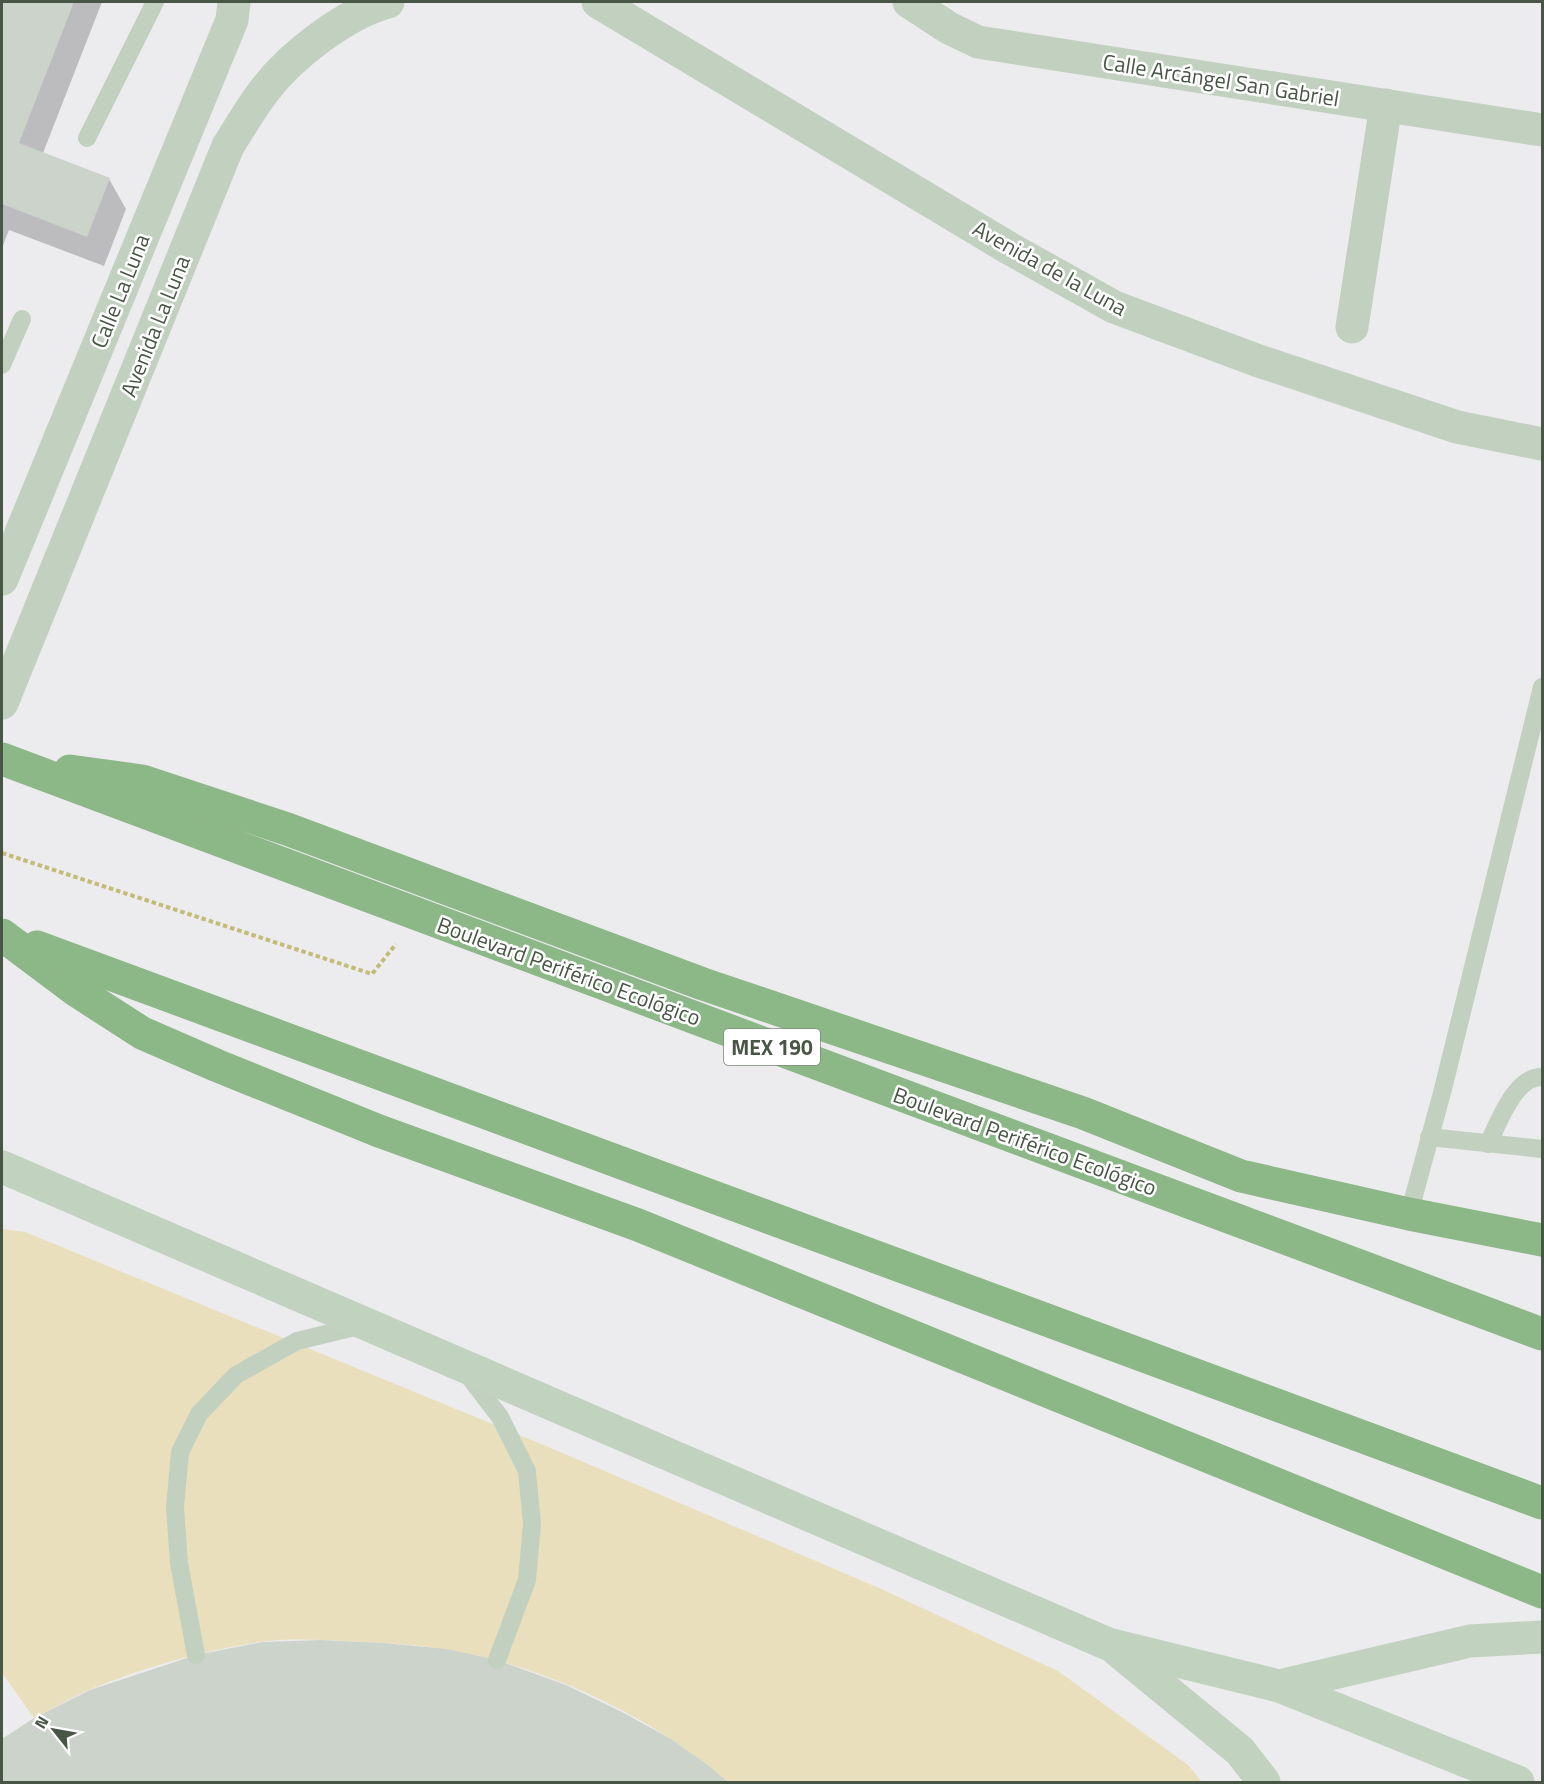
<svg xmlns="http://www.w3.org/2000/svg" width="1544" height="1784" font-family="'Titillium Web',sans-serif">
  <rect width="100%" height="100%" fill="#ecebee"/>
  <path fill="#eadfbc" d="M 2,1229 L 25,1232 L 546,1446 L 879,1588 L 1058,1671 L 1188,1765 L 1202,1782 L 728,1782 C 656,1718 543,1665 448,1650 C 415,1644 381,1643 348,1641 C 320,1640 289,1638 261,1642 C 204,1650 144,1667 91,1689 C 71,1697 53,1709 34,1718 L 2,1673 Z"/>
  <g fill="#0003">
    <path d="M 2,2 L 102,2 L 43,153 L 109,179 L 126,209 L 104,266 L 9,230 L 2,248 Z"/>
    <path d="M 35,1719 L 707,1766 L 726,1782 L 2,1782 L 2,1740 Z"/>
  </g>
  <g fill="#ccd3cb">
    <path d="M 2,2 L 74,2 L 19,143 L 110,178 L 87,237 L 2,204 Z"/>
    <path d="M 321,1640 L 383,1643 L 447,1649 L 497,1660 L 566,1685 L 622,1712 L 671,1739 L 708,1765 L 728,1782 L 2,1782 L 2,1739 L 34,1718 L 90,1690 L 196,1655 L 263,1642 Z"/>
  </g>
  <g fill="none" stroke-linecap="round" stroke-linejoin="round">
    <path stroke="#c4bb77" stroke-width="4" stroke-dasharray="4.5 3" stroke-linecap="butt" d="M 2,853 L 372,974 L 396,944"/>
    <g stroke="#c2d0c0" stroke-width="18">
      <path d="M 87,138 L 155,2"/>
      <path d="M 2,365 L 22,319"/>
      <path d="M 1429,1137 L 1542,1149"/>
      <path d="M 1488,1144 C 1499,1122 1515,1076 1542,1077"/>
      <path d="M 1409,1214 L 1443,1089 L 1542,687"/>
      <path d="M 467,1374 L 500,1417 L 527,1471 L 532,1524 L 527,1580 L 497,1660"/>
      <path d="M 196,1655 L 179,1563 L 175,1507 L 180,1452 L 199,1414 L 236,1375 L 297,1341 L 363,1325"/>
    </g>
    <g stroke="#c2d0c0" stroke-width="33">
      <path d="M 598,2 L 1007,247 L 1114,307 L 1256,360 L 1457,427 L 1542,444"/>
      <path d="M 909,2 L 949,28 L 978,42 L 1542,130"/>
      <path d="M 1352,327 L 1386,105"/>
      <path d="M 2,579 L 232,20 L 234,2"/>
      <path d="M 2,703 L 228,146 C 240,127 251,108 264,91 C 290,56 346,13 388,2"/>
    </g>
    <g stroke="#c1d3bf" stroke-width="33">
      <path d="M 2,1167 L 1108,1644 L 1279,1686 L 1518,1782"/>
      <path d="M 1117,1650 L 1240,1751 L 1264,1782"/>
      <path d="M 1279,1686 L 1470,1641 L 1542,1637"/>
    </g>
    <g stroke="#8cb786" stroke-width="33">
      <path d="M 2,759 L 1542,1334"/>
      <path d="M 70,771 L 142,781 L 287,829 L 703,984 L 1083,1113 L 1241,1176 L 1409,1214 L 1542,1240"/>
      <path d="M 2,935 L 77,991 L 142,1033 L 218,1066 L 379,1131 L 638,1225 L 1542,1592"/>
      <path d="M 37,947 L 1542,1503"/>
    </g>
  </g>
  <g text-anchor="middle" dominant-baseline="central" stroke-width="5" stroke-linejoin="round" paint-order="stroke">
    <rect fill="#fff" stroke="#7f897d" stroke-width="1.5" x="724" y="1029" width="96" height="36" rx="4.5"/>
    <g font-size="21" font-weight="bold" fill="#485745">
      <text x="772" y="1047">MEX 190</text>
    </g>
    <g font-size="22" fill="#485745" stroke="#fff">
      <text transform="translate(1221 80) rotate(9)">Calle Arcángel San Gabriel</text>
      <text transform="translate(1050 268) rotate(29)">Avenida de la Luna</text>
      <text transform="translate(120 291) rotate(-68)">Calle La Luna</text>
      <text transform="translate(155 326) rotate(-68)">Avenida La Luna</text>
      <text transform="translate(569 971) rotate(20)">Boulevard Periférico Ecológico</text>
      <text transform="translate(1025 1141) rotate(20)">Boulevard Periférico Ecológico</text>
    </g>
  </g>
  <rect width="1544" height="1784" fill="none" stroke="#485745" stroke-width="6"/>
  <g transform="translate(54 1730) rotate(301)" stroke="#ffffff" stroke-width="4.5" paint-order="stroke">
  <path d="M0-4.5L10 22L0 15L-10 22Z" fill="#485745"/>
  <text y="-9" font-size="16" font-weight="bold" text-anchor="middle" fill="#485745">N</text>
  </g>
</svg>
